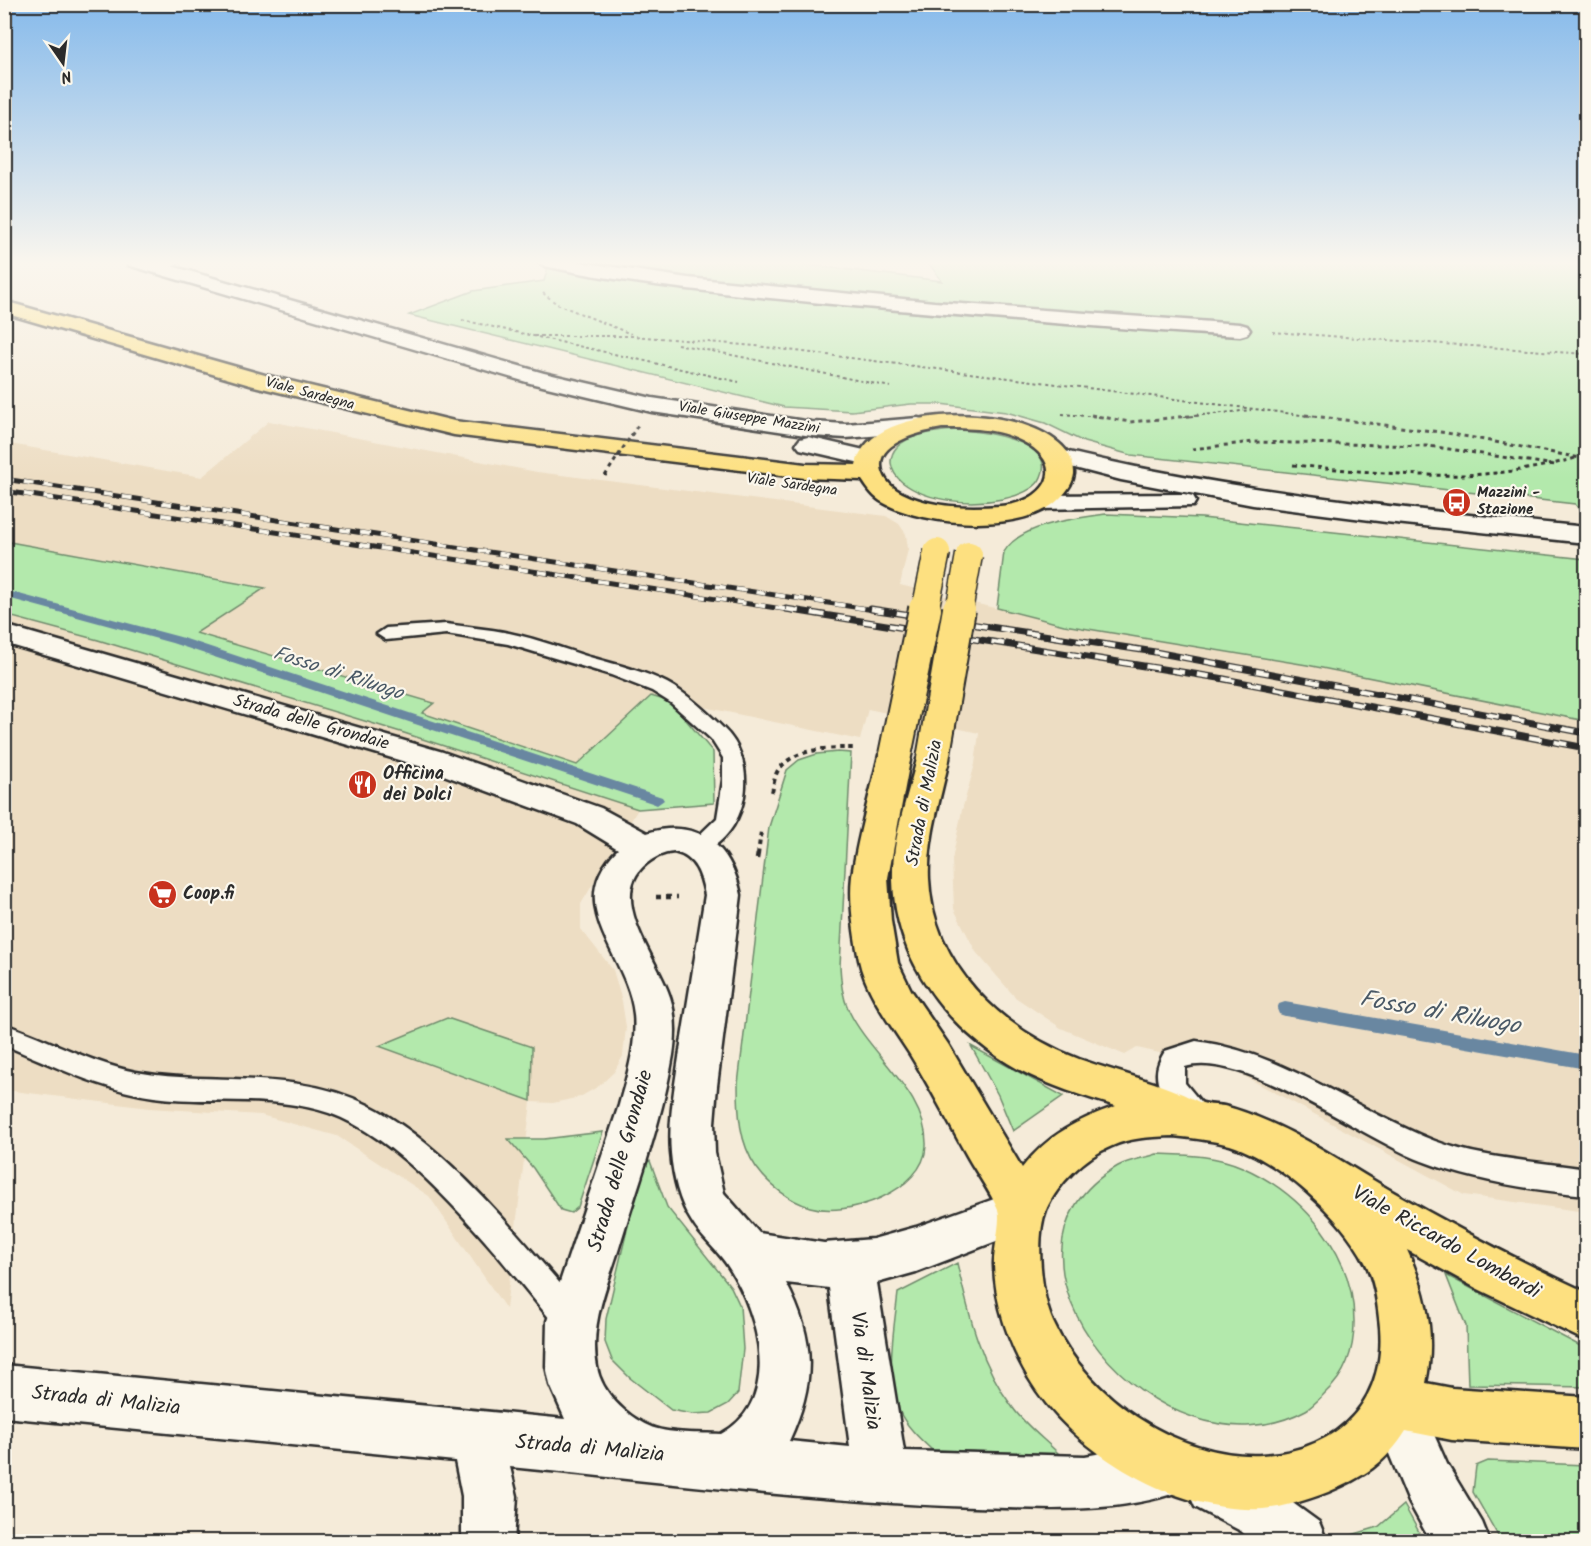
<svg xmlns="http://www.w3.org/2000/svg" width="1591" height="1546" font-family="Kalam,sans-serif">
  <rect width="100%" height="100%" fill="#f5ebd9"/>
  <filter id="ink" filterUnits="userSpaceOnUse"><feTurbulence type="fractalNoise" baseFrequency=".0167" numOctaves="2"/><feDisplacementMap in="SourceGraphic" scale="12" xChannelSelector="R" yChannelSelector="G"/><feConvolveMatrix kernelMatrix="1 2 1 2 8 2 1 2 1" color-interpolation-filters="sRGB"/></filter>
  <g filter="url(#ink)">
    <g fill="#edddc3">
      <path d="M 269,421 L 537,472 L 886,516 L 899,524 L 906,534 L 908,549 L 900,585 L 1064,625 L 1307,665 L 1586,721 L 1586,1212 L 1464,1195 L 1231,1069 L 1137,1048 L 1125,1055 L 1061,1028 L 1015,997 L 976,952 L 954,909 L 952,860 L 962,810 L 975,764 L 979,733 L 868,709 L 860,740 L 651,696 L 577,765 L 422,712 L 433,703 L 196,633 L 264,587 L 5,541 L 4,443 L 202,477 Z"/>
      <path d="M 4,615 L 98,640 L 404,733 L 638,809 L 581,904 L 581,929 L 613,970 L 622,1001 L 626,1027 L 623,1056 L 614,1072 L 599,1086 L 580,1097 L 553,1103 L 531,1102 L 506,1309 L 429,1196 L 337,1136 L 261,1115 L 149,1108 L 5,1090 Z"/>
    </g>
    <g fill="#b3e9ac" stroke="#6f8a6c" stroke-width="1.5">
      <path d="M 550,261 L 776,261 L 942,281 L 927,261 L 1586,261 L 1586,510 L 1579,509 L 1575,504 L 1131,455 L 1084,442 L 1045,423 L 1006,412 L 940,404 L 911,404 L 852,411 L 784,407 L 409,315 L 473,291 L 544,281 Z"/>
      <path d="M 958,430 C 979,431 1058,440 1041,477 C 1036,490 1016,496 1003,499 C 971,505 929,503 902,482 C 896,477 892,470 891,463 C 890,434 938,431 958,430 Z"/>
      <path d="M 1106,514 L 1202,518 L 1586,559 L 1586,721 L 1307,665 L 1064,625 L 997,608 L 1004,552 C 1020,524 1077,518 1106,514 Z"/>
      <path d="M 4,541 L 265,588 L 196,633 L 434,703 L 422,713 L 577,765 L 651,696 L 671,702 L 713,752 L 714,803 L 638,809 L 404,733 L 98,640 L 5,615 Z"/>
      <path d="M 838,752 L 851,753 L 840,966 C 841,982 842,996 849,1011 C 870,1055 928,1094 926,1146 C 924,1191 848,1218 810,1207 C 789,1201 768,1184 756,1167 C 739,1142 738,1113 738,1084 L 769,827 L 787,770 L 799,760 L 817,754 Z"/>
      <path d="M 447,1018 L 532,1047 L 531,1101 L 379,1046 Z"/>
      <path d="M 971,1046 L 1063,1096 L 1013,1131 L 998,1095 Z"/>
      <path d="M 603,1132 L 578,1207 L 571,1213 L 561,1210 L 533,1168 L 508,1139 L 544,1139 Z"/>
      <path d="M 1157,1154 C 1186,1155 1215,1155 1242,1167 C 1303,1194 1355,1254 1354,1323 C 1354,1349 1346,1374 1326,1392 C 1320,1398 1313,1406 1306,1410 C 1161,1489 963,1254 1118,1166 C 1129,1160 1145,1158 1157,1154 Z"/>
      <path d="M 650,1161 L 667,1207 L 731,1287 L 740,1306 L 743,1349 L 738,1393 L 728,1404 L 711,1413 L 692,1414 L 671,1410 L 630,1378 L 612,1360 L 605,1342 L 606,1319 L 643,1162 Z"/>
      <path d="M 957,1263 C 969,1315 980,1364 1013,1408 C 1025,1425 1044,1439 1059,1454 L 932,1450 C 920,1439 905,1425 899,1410 C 885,1375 894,1329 898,1293 Z"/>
      <path d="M 1446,1275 L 1586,1349 L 1586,1387 L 1468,1385 L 1466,1326 Z"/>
      <path d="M 1488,1461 L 1586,1465 L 1586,1541 L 1501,1541 L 1473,1492 L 1476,1466 Z"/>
      <path d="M 1404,1505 L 1424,1541 L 1353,1541 L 1348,1536 L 1378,1527 Z"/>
    </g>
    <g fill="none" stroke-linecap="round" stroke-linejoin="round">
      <g fill="#6987a1" fill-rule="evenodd">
        <path d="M 4,590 L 180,637 L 662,797 L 664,800 L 657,805 L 652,803 L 172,643 L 4,597 Z"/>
        <path d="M 1285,1002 L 1586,1055 L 1586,1069 L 1285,1016 L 1279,1014 L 1277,1009 L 1279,1004 Z"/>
      </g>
      <defs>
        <g id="lane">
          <path d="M 446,624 C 467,627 489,629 509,633 C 538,639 566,650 593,658 C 618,665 644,671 667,683 C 688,694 707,712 724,729 C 755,758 751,817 718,843 C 709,850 703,856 690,853 L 687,847 L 717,818 L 723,780 L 723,758 L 711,739 L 671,703 L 652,691 L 611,675 L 508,644 L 446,634 L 386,640 L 377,634 L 386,628 Z"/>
          <path d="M 4,1024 C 49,1039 90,1063 136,1072 C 214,1086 294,1068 368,1105 C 447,1144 524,1243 583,1310 L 588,1321 L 583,1332 L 572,1336 L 561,1332 C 504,1264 413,1142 329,1113 C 273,1094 212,1105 154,1097 C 101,1090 53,1065 4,1045 Z"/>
          <path d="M 1196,1041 C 1285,1053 1353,1109 1435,1141 C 1482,1159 1536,1161 1586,1169 L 1586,1195 C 1532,1190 1473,1181 1422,1161 C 1364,1139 1243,1049 1185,1067 L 1185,1083 L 1208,1111 L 1204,1119 C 1181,1127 1156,1096 1157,1073 C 1157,1065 1161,1058 1165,1051 Z"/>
        </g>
        <g id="street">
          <path d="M 153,261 L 179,261 L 176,265 L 155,272 L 146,267 Z"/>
          <path d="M 536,261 L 573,261 L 688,278 L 934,302 L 1240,324 L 1247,326 L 1250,330 L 1247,334 L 1240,336 C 1107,328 974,317 842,305 C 742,295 643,287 545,266 Z"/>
          <path d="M 4,625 L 443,752 L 601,808 L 647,833 C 698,818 731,845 741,895 L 717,1086 L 714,1123 L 715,1153 L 724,1193 L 759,1233 L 824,1243 L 873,1239 L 916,1227 L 1022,1189 L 1038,1195 L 1045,1210 L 1038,1225 L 916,1272 L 877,1283 L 904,1451 L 1085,1456 L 1175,1440 L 1194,1448 L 1202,1467 L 1194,1486 C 1125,1515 1048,1509 975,1507 C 819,1502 665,1482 510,1467 L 517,1496 L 514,1542 L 462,1542 L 462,1496 L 455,1461 L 4,1417 L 4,1365 L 565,1419 L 550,1385 L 546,1366 L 547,1321 L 619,1105 C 627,1076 637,1045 634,1014 C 628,954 560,906 618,849 L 577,824 L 419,766 L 4,643 ZM 674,852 C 696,857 701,875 705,895 C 697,945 689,994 681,1044 C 676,1080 668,1117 671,1153 C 673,1176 679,1202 692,1222 C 702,1239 719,1251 729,1268 C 760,1316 782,1401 721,1434 C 702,1433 665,1434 649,1426 C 626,1416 601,1392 597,1367 C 589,1326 607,1286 619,1248 C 638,1185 662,1121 673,1055 C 676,1036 676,1015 670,997 C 659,960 605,898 646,864 C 655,857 662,853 674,852 ZM 786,1283 L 829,1288 L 850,1447 L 789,1441 C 816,1383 816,1340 786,1283 Z"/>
        </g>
        <g id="secondary">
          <path d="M 125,261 L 154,261 L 544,373 L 652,398 L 812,422 L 846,424 L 918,418 L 926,420 L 929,425 L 926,430 L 918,432 L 846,438 L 812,436 L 652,412 L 530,383 L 128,265 Z"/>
          <path d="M 808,437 L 877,453 L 881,458 L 877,463 L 869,465 L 800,449 L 796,444 L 800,439 Z"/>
          <path d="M 1056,449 C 1230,492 1408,509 1586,527 L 1586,543 L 1386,522 L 1253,505 L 1121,480 L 1048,461 L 1044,456 L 1048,451 Z"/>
          <path d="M 1184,494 L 1193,496 L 1196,501 L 1193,506 L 1041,509 L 1032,507 L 1029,502 L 1032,497 L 1041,495 Z"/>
          <path d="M 1394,1377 L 1412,1385 L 1447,1464 L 1482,1522 L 1490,1542 L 1431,1542 L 1409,1502 L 1368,1403 L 1376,1385 Z"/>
          <path d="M 1214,1461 L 1279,1493 L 1319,1522 L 1327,1542 L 1253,1542 L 1241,1531 L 1195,1507 L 1187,1488 L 1195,1469 Z"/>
        </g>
        <g id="primary">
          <path d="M 4,301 L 265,375 L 454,421 L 805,464 L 856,465 C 869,391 1077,404 1074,474 C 1073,483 1067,491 1061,497 C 1028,535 924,526 884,503 C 874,498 868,489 862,480 L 805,478 L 454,435 L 250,385 L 4,313 ZM 942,428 C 970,428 997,428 1022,441 C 1071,466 1044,503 1000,506 C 968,508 931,508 902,493 C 894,489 886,482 883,474 C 870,443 921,432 942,428 Z"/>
          <path d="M 895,745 L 906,748 L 911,755 L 888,878 L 891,921 L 898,963 L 911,990 L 948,1044 L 1022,1168 C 1048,1135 1077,1120 1116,1106 C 1084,1096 1049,1086 1018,1069 C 949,1031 895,961 893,880 C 892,839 907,798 917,759 L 921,752 L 933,748 L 945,752 L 949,759 C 941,798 927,839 929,879 C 933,966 1001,1029 1079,1059 C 1118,1073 1161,1082 1197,1101 C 1204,1105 1217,1105 1224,1106 C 1240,1110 1255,1116 1269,1122 C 1313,1141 1353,1169 1395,1193 C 1458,1229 1521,1262 1586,1292 L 1586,1341 L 1476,1288 L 1407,1250 C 1427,1293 1436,1337 1426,1383 L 1452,1388 L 1586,1397 L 1586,1449 L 1452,1440 L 1406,1431 C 1386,1463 1362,1478 1328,1492 C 1307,1500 1286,1507 1263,1509 C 1175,1514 1072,1452 1028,1377 C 1009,1344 995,1304 994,1265 C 993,1252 1002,1220 998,1210 C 990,1191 977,1174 967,1156 C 948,1122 930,1087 909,1053 C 891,1025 866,993 859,960 C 854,934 849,902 852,876 C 858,835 870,795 879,755 L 884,748 ZM 1173,1136 C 1192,1138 1211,1140 1230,1145 C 1280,1161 1341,1216 1365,1262 C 1374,1279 1377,1299 1379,1318 C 1390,1397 1341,1451 1262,1455 C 1178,1459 1088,1398 1053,1322 C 1041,1295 1035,1238 1046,1210 C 1058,1183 1085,1157 1112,1146 C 1131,1137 1153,1137 1173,1136 Z"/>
        </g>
      </defs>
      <use href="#lane" stroke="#2b2b2b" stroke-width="5"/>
      <use href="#street" stroke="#2b2b2b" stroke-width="5"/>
      <use href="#secondary" stroke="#2b2b2b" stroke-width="5"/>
      <use href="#primary" stroke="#2b2b2b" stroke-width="5"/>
      <g stroke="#2b2b2b" stroke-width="2" stroke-dasharray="3 3" stroke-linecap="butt">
        <path d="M 543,293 L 557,304 L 631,334"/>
        <path d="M 462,320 L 739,382"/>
        <path d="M 1273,332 L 1586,354"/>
        <path d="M 534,336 L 634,336 L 756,346 L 1317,417"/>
        <path d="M 677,344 L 891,387"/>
        <path d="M 1062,414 L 1100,417"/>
        <path d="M 1184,417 L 1251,410"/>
      </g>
      <g stroke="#2b2b2b" stroke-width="3" stroke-dasharray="4 4" stroke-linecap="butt">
        <path d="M 1091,415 L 1130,422 L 1199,415"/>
        <path d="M 1305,415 L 1447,433 L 1586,459"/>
        <path d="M 1192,449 L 1253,442 L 1429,446 L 1555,465"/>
        <path d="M 1293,465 C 1392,474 1482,486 1579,457"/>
      </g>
      <g stroke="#2b2b2b" stroke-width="4" stroke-dasharray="4.5 4.5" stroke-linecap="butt">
        <path d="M 772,792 C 774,785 774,775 779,769 C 796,747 832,748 856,748"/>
        <path d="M 758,855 L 761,831"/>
      </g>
      <g stroke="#2b2b2b" stroke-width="4.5" stroke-dasharray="5 5" stroke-linecap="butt">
        <path d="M 757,859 L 758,853"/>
        <path d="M 656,897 L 678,897"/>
      </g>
      <use href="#lane" fill="#fbf7ec" fill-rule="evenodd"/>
      <use href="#street" fill="#fbf7ec" fill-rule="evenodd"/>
      <use href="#secondary" fill="#fbf7ec" fill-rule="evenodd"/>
      <use href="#primary" fill="#fde080" fill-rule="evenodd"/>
      <defs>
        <g id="rail-far1">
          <path d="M 4,479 L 881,611"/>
          <path d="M 4,491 L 796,611"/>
        </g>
        <g id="rail">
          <path d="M 786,609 L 1219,678 L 1586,748"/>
          <path d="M 871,609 L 1155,652 L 1586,733"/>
        </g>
      </defs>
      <use href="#rail-far1" stroke="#2b2b2b" stroke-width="5"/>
      <use href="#rail" stroke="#2b2b2b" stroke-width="7"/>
      <use href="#rail-far1" stroke="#fbf7ec" stroke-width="4" stroke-dasharray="10" stroke-linecap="butt"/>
      <use href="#rail" stroke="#fbf7ec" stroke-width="4.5" stroke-dasharray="13" stroke-linecap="butt"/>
      <defs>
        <g id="primary-bridge-far1">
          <path d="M 925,611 L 937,552"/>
          <path d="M 959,611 L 969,555"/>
        </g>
        <g id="primary-bridge">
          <path d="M 895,755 L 925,609"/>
          <path d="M 933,759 L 959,609"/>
        </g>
      </defs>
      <use href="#primary-bridge-far1" stroke="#2b2b2b" stroke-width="29" stroke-linecap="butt"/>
      <use href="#primary-bridge" stroke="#2b2b2b" stroke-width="36" stroke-linecap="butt"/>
      <path stroke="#2b2b2b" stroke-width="3" stroke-dasharray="4 4" stroke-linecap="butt" d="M 605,476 L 638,425"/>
      <use href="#primary-bridge-far1" stroke="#fde080" stroke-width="26"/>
      <use href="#primary-bridge" stroke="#fde080" stroke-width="32"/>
    </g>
  </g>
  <linearGradient id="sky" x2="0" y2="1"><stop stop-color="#86baeb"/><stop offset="0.55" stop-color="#faf6ee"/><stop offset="1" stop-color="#faf6ee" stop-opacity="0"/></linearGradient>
  <rect width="1591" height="478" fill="url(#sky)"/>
  <defs>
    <symbol id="bus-disc" viewBox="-11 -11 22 22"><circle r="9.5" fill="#c8321e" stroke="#fbf7ec"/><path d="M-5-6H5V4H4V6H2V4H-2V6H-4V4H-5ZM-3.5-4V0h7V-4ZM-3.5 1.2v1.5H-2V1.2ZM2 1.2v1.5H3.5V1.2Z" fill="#fff"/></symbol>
    <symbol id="restaurant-disc" viewBox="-11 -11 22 22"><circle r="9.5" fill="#c8321e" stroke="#fbf7ec"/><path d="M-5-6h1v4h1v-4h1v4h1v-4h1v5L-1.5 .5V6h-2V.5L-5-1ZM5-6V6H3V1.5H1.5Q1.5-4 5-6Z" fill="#fff"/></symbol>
    <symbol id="supermarket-disc" viewBox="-11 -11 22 22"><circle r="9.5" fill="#c8321e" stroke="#fbf7ec"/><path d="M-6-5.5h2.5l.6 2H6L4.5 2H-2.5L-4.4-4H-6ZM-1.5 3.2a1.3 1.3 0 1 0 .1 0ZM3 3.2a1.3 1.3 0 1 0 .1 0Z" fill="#fff"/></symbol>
  </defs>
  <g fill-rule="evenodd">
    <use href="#bus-disc" x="1440" y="486" width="33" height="33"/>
    <use href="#restaurant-disc" x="346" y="768" width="33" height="33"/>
    <use href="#supermarket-disc" x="146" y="878" width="33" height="33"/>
  </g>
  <g text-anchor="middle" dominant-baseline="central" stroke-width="4.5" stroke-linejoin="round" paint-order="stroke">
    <g font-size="15" fill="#2b2b2b" stroke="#fbf7ec">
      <text transform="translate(310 394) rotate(15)">Viale Sardegna</text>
      <text transform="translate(749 418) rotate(9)">Viale Giuseppe Mazzini</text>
      <text transform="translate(792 485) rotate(8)">Viale Sardegna</text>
    </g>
    <g font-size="15" font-weight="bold" fill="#2b2b2b" stroke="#fbf7ec" text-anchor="start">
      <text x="1477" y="493">Mazzini -<tspan x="1477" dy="17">Stazione</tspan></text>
    </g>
    <g font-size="18" fill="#2b2b2b" stroke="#fbf7ec">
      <text transform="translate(311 723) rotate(16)">Strada delle Grondaie</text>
      <text transform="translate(925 803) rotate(-79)">Strada di Malizia</text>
    </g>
    <g font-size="18" font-weight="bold" fill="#2b2b2b" stroke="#fbf7ec" text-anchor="start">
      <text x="383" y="774">Officina<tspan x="383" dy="21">dei Dolci</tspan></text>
      <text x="183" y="894">Coop.fi</text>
    </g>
    <g font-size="20" font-style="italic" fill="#4a5966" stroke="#fbf7ec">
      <text transform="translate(338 674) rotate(18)">Fosso di Riluogo</text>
    </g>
    <g font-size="21" fill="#2b2b2b" stroke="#fbf7ec">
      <text transform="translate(621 1161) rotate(-74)">Strada delle Grondaie</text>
      <text transform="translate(1446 1243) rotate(29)">Viale Riccardo Lombardi</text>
      <text transform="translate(865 1371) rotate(82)">Via di Malizia</text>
      <text transform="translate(106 1401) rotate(6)">Strada di Malizia</text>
      <text transform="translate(590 1449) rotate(5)">Strada di Malizia</text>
    </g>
    <g font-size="24" font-style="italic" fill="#4a5966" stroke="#fbf7ec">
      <text transform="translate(1440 1013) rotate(10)">Fosso di Riluogo</text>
    </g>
  </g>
  <rect width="1591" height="1546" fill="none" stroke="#fbf7ec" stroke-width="24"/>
  <rect x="12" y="12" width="1567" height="1522" fill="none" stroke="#2b2b2b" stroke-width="2" filter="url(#ink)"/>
  <g transform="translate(63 63) rotate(166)" stroke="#fbf7ec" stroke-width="4.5" paint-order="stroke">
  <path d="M0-4.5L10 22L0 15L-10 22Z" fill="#2b2b2b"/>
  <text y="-9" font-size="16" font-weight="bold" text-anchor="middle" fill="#2b2b2b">N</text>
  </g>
</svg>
